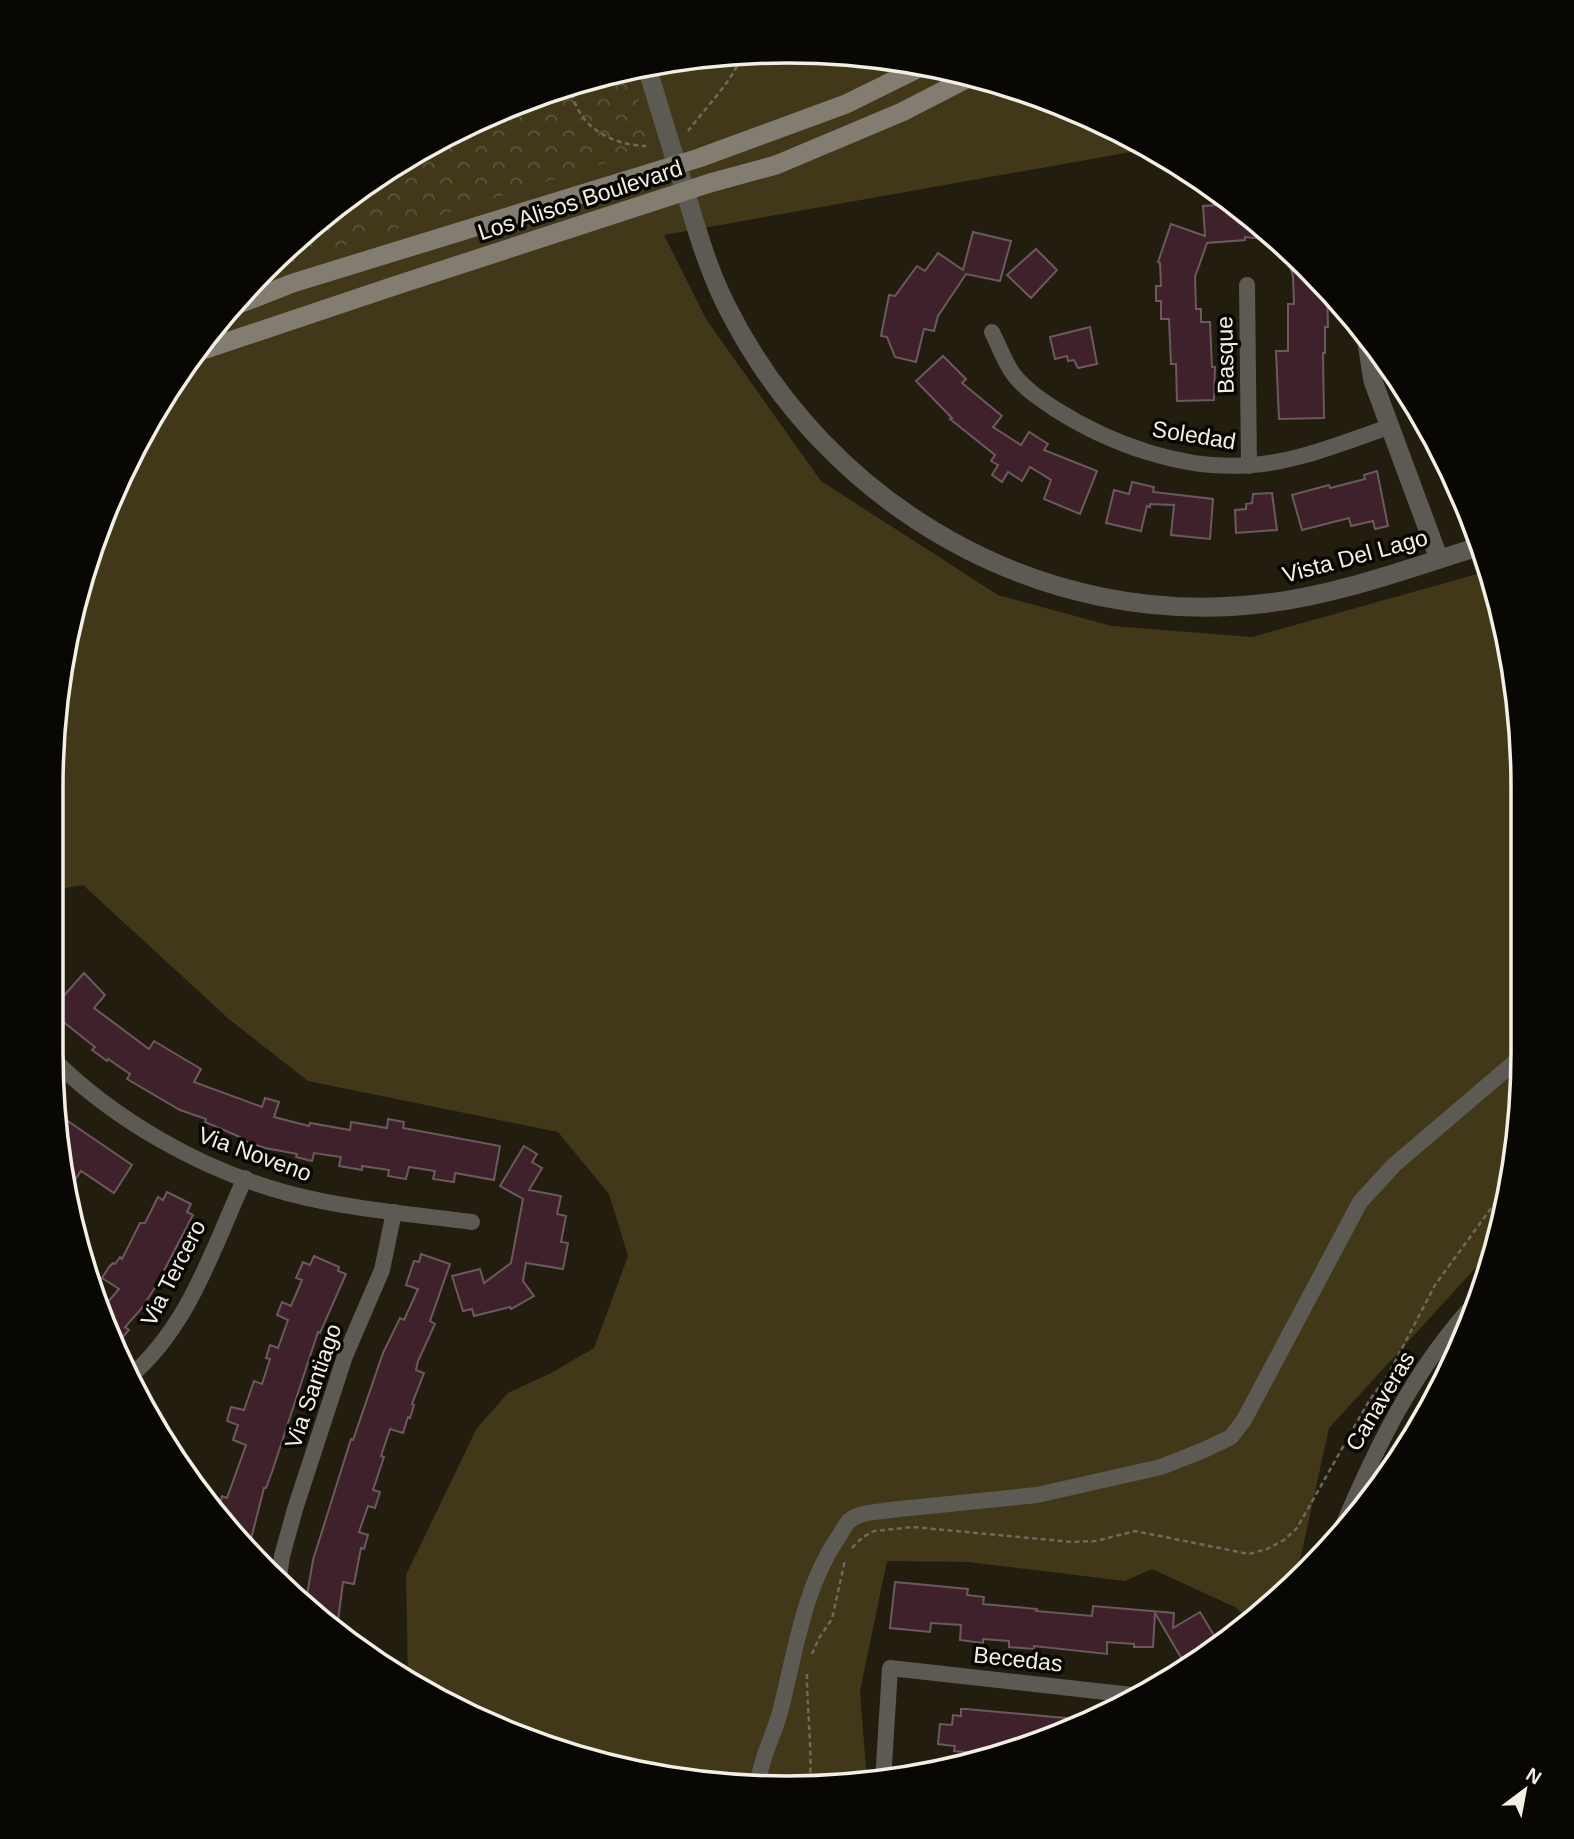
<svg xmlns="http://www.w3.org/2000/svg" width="1574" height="1839" font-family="Arial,sans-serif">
  <defs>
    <pattern id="park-crowns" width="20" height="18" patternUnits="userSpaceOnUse" patternTransform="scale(1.75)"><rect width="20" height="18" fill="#41381a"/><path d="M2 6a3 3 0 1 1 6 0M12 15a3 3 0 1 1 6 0" fill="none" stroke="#5d553b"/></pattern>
  </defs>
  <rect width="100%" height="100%" fill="#221d0e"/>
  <path fill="#41381a" d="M 835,52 L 977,76 L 1112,127 L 1148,149 L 664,235 L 706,319 L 821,481 L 998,595 L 1112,626 L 1252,637 L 1488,571 L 1522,738 L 1523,1052 L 1509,1196 L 1492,1250 L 1329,1428 L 1295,1583 L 1247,1619 L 1237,1608 L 1152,1569 L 1125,1581 L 968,1562 L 887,1561 L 860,1691 L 867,1782 L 691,1782 L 506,1732 L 408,1680 L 406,1575 L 477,1428 L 508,1393 L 551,1373 L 594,1348 L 628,1256 L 609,1194 L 558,1132 L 308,1081 L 230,1020 L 83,885 L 54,890 L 57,691 L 76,596 L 127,461 L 203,338 L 302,233 L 419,149 L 550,90 L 690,57 Z"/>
  <path fill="url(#park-crowns)" d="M 631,71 L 650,141 L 637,153 L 268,270 L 302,233 L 419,149 L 550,90 Z"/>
  <g fill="#3f212c" stroke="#6c595f" stroke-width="2">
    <path d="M 1236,204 L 1275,240 L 1245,237 L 1245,240 L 1207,243 L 1195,277 L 1196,309 L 1201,309 L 1201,322 L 1210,322 L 1212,367 L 1215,367 L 1214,400 L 1177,401 L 1176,364 L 1171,364 L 1169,319 L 1161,319 L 1161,301 L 1156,301 L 1156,286 L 1161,286 L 1160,263 L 1158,262 L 1171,224 L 1205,236 L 1203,206 Z"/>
    <path d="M 973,232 L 1011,241 L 1000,281 L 966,274 L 938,316 L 934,331 L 924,329 L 916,362 L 895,357 L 887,337 L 881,336 L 889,295 L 895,296 L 917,266 L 925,271 L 938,253 L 963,270 Z"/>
    <path d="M 1036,249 L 1057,270 L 1031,298 L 1007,275 Z"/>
    <path d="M 1300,263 L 1327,289 L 1328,327 L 1325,327 L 1325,353 L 1323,353 L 1324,418 L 1279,419 L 1276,351 L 1288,351 L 1288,304 L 1294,304 L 1293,276 L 1290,266 Z"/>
    <path d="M 1090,327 L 1097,364 L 1078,368 L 1074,360 L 1068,361 L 1067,356 L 1055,359 L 1050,337 Z"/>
    <path d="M 943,356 L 966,379 L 962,383 L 1002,416 L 993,427 L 1021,445 L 1029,432 L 1048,444 L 1044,450 L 1097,471 L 1080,514 L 1044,499 L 1051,480 L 1030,467 L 1022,481 L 1008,472 L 1002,482 L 992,475 L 998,465 L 991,461 L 995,455 L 950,419 L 952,418 L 916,381 Z"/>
    <path d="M 1377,471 L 1388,526 L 1375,529 L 1373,521 L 1351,526 L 1349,518 L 1302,530 L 1292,495 L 1329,485 L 1330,488 L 1365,479 L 1364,475 Z"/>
    <path d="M 1132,482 L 1154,487 L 1153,492 L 1213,499 L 1210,539 L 1171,535 L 1174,505 L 1150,504 L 1150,507 L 1147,506 L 1141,531 L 1106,523 L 1114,490 L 1129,494 Z"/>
    <path d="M 1272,493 L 1277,530 L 1236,533 L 1235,510 L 1246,509 L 1246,504 L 1252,503 L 1253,494 Z"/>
    <path d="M 84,973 L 105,995 L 94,1008 L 149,1049 L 154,1041 L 201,1069 L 194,1082 L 262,1107 L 265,1098 L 279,1102 L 274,1117 L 309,1126 L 310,1123 L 350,1130 L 351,1122 L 387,1128 L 388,1119 L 404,1122 L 403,1128 L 500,1146 L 494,1180 L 455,1173 L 454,1182 L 433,1179 L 435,1171 L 409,1167 L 406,1179 L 388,1176 L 389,1170 L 362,1166 L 362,1170 L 339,1166 L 341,1157 L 314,1153 L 312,1161 L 296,1157 L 297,1154 L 265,1148 L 239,1139 L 240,1137 L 205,1122 L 206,1119 L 180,1110 L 127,1079 L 130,1074 L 108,1059 L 107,1061 L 92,1050 L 95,1047 L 57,1017 L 59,1015 L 52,1009 Z"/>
    <path d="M 59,1115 L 132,1165 L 114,1193 L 81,1171 L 75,1180 L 67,1175 Z"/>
    <path d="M 524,1146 L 537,1154 L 532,1162 L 542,1168 L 529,1190 L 561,1196 L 557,1214 L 566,1216 L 561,1242 L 568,1243 L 563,1269 L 526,1263 L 523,1281 L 534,1296 L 511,1309 L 510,1307 L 474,1316 L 472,1309 L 463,1311 L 452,1276 L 480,1269 L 484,1283 L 511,1263 L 523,1199 L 500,1186 Z"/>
    <path d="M 167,1192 L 191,1204 L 187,1212 L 193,1215 L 156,1286 L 142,1308 L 125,1327 L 129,1330 L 115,1346 L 101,1310 L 119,1289 L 102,1278 L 109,1267 L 113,1263 L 115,1264 L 120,1257 L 122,1259 L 140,1223 L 145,1223 L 158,1197 L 163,1200 Z"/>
    <path d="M 421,1254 L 450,1264 L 430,1321 L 435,1324 L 418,1361 L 416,1370 L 424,1373 L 412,1404 L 414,1405 L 410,1418 L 408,1417 L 403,1433 L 390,1429 L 381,1456 L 384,1457 L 373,1490 L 380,1492 L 375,1508 L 368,1506 L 359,1532 L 368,1535 L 364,1549 L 361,1548 L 354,1584 L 343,1582 L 337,1628 L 306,1601 L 313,1560 L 351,1439 L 353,1440 L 383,1353 L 400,1318 L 404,1320 L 418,1289 L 406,1285 L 414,1261 L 419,1262 Z"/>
    <path d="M 314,1256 L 339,1267 L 338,1271 L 346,1274 L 320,1333 L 318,1332 L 272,1472 L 266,1488 L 264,1488 L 248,1551 L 233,1537 L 218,1514 L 222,1496 L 227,1498 L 246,1445 L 233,1440 L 238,1425 L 227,1421 L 231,1407 L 244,1410 L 254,1381 L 262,1384 L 270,1359 L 266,1358 L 270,1345 L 278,1348 L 288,1320 L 277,1315 L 282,1302 L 291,1306 L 302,1280 L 296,1278 L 303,1262 L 310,1265 Z"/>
    <path d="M 895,1582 L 968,1589 L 967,1595 L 984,1597 L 983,1604 L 1037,1609 L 1036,1611 L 1092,1616 L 1093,1606 L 1174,1613 L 1173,1628 L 1200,1612 L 1218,1642 L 1186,1666 L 1155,1613 L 1153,1647 L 1134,1647 L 1134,1644 L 1107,1642 L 1107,1654 L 1034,1646 L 1034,1649 L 1009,1647 L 1009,1641 L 983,1639 L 983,1643 L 960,1640 L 961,1625 L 931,1623 L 930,1632 L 890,1628 Z"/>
    <path d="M 961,1709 L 966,1709 L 1087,1720 L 1024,1749 L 1003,1754 L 975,1751 L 974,1753 L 954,1751 L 955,1746 L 938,1744 L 940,1724 L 952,1725 L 953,1715 L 961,1716 Z"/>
  </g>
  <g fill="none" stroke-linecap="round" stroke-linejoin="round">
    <g stroke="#6d695c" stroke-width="2.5" stroke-dasharray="5 3.5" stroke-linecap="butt">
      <path d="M 571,85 C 574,124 609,145 646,146"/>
      <path d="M 688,131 C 702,112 737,76 741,55"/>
      <path d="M 852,1548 L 863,1537 L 874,1531 L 913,1527 L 1072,1542 L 1096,1541 L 1135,1531 L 1249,1554 L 1267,1549 L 1284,1540 L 1297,1528 L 1369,1401 L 1388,1375 L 1435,1285 L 1511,1181"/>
      <path d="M 812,1654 L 819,1638 L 832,1619 L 845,1560"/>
      <path d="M 807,1674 C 807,1710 812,1746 810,1782"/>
    </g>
    <g stroke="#5d5a53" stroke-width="16">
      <path d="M 1247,285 L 1249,466"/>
      <path d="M 992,332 C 999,346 1005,363 1014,375 C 1025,389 1040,399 1055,409 C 1110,444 1184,471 1251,465 C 1298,462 1344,442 1389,427"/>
      <path d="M 52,1058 C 114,1120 202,1170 287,1193 C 347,1209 411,1214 472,1222"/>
      <path d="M 127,1379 C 189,1328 213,1248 245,1178"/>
      <path d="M 1339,1535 C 1374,1451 1414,1368 1477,1301"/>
      <path d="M 279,1577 L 282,1556 L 295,1509 L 345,1356 L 382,1270 L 394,1212"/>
      <path d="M 758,1782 C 761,1759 772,1738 779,1716 C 795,1656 802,1592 837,1539 C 841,1534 844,1526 849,1521 C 859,1512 877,1512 890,1510 L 1037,1495 L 1161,1467 L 1204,1450 L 1231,1437 L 1244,1420 L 1360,1202 L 1394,1165 L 1523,1055"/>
      <path d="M 883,1782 L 890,1668 L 1141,1696"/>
    </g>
    <g stroke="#5d5a53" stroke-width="19">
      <path d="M 647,67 C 659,107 671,147 684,187 C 696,227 707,267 726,305 C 826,506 1042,632 1268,603 C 1342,594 1411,567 1482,546"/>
      <path d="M 1366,337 L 1373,381 L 1439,559"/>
    </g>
    <g stroke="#827c71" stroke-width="19">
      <path d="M 234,306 L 293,283 L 699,158 L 846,104 L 921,67"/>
      <path d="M 194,353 L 394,286 L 710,183 L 776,165 L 902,112 L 974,75"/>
    </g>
  </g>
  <g text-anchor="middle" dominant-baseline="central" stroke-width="7" stroke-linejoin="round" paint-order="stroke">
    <g font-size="23" fill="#f2efe5" stroke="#090703">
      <text transform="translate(580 200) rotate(-18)">Los Alisos Boulevard</text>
      <text transform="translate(1225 355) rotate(-91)">Basque</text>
      <text transform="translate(1194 435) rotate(9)">Soledad</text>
      <text transform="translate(1355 556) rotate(-15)">Vista Del Lago</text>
      <text transform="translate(255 1154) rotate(20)">Via Noveno</text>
      <text transform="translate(173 1273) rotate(-63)">Via Tercero</text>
      <text transform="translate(313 1386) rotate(-71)">Via Santiago</text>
      <text transform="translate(1380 1401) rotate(-59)">Canaveras</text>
      <text transform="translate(1018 1659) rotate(6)">Becedas</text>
    </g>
  </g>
  <path d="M0 0H1574V1839H0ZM787 63H787A724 724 0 0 1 1511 787V1052A724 724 0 0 1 787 1776H787A724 724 0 0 1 63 1052V787A724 724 0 0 1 787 63Z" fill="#090703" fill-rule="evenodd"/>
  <path fill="none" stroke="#f2efe5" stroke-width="3.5" d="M787 63H787A724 724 0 0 1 1511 787V1052A724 724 0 0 1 787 1776H787A724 724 0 0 1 63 1052V787A724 724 0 0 1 787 63Z"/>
  <g transform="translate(1525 1790) rotate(32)" stroke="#090703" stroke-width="5" paint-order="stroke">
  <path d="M0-5L12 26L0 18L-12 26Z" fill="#f2efe5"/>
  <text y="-10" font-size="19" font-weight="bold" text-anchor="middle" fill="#f2efe5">N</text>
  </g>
</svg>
